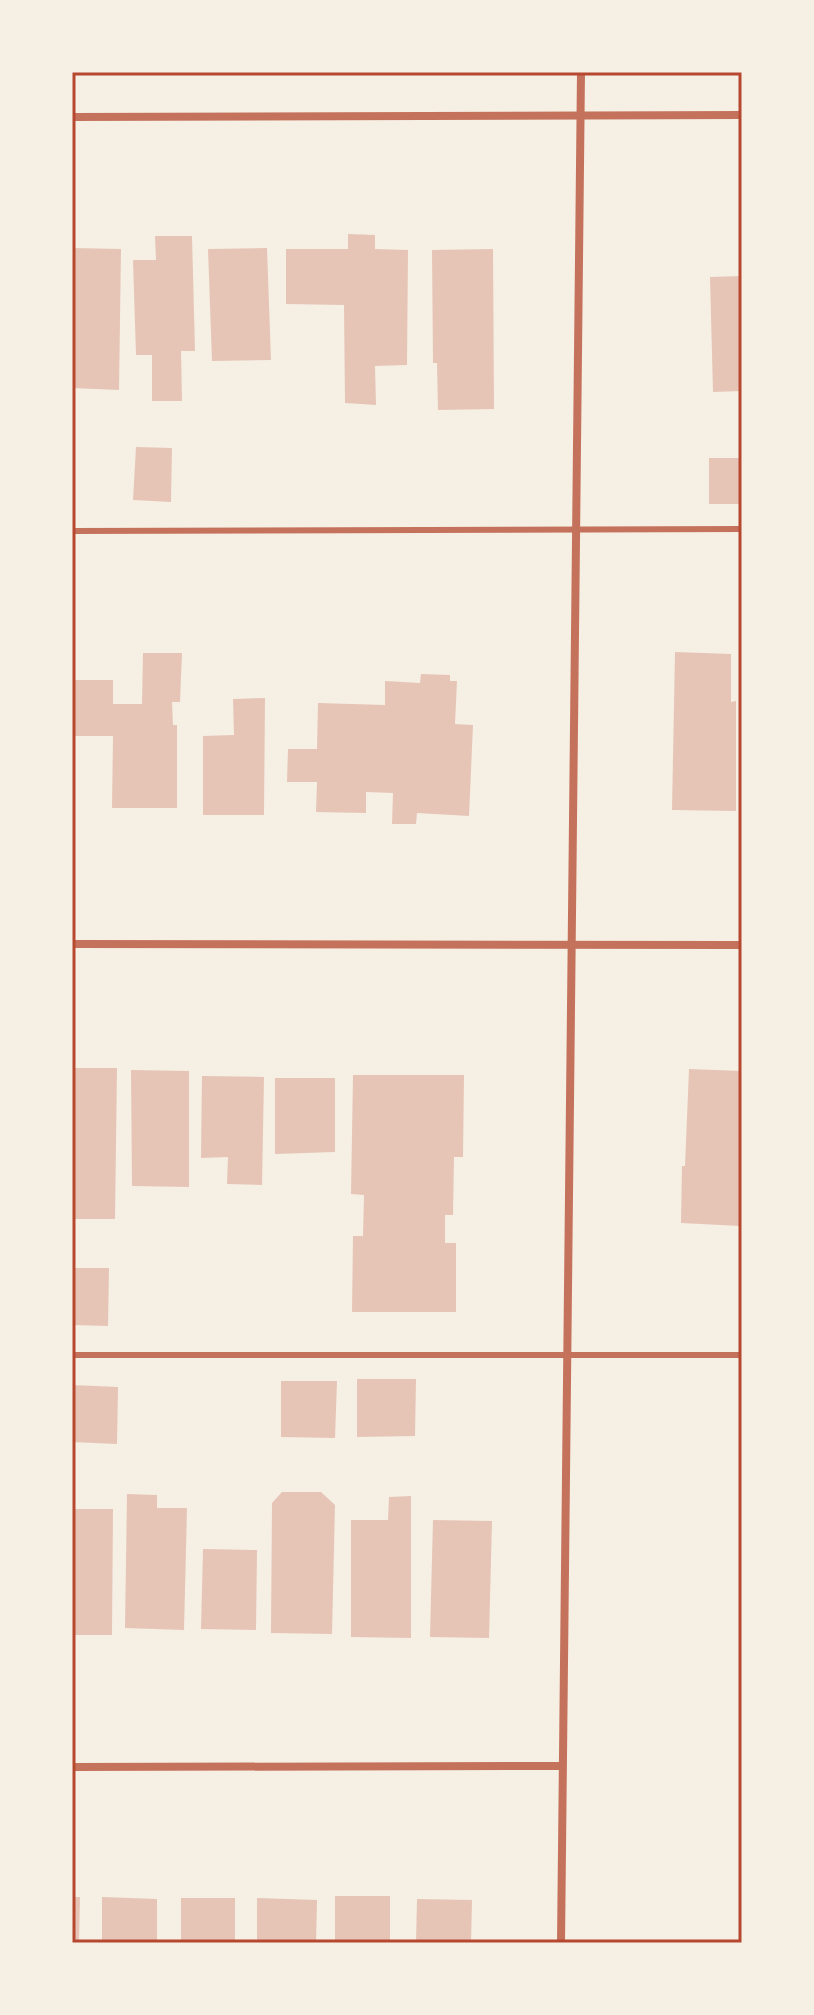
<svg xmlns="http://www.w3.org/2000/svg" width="814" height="2015" font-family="Karla,sans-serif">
  <rect width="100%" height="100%" fill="#f6efe4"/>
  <g fill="#e6c5b7">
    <path d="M 348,234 L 375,235 L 375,249 L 408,250 L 407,365 L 375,366 L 376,405 L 345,403 L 344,305 L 286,304 L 286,249 L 348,249 Z"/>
    <path d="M 155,236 L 192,236 L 195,351 L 181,351 L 182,401 L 152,401 L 152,355 L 136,355 L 133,260 L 156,260 Z"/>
    <path d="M 72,248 L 121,249 L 119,390 L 72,388 Z"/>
    <path d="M 267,248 L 271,360 L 212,361 L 208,249 Z"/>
    <path d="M 493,249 L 494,409 L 438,410 L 437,363 L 433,363 L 432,250 Z"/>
    <path d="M 742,276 L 742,391 L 713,392 L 710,277 Z"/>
    <path d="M 136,447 L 172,448 L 171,502 L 133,500 Z"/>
    <rect x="709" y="458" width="33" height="46"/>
    <path d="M 675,652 L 731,654 L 731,702 L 736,701 L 736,811 L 672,810 Z"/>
    <path d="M 143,653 L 182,653 L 180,702 L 172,702 L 173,725 L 177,725 L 177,808 L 112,808 L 113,736 L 72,736 L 72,680 L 113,680 L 113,704 L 142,704 Z"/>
    <path d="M 421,674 L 450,675 L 450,681 L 457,681 L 455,724 L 473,725 L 469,816 L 417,813 L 416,824 L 392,824 L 393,793 L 366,792 L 366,813 L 316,812 L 317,782 L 287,782 L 288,749 L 317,749 L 318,703 L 385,705 L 385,681 L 420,683 Z"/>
    <path d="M 265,698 L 264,815 L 203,815 L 203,736 L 234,735 L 233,699 Z"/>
    <path d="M 72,1068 L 117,1068 L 115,1219 L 72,1219 Z"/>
    <path d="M 689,1069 L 742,1071 L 740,1226 L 681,1223 L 682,1166 L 685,1166 Z"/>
    <path d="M 131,1070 L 189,1071 L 189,1187 L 132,1186 Z"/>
    <path d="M 353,1075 L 464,1075 L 463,1157 L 454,1157 L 453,1215 L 445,1215 L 445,1243 L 456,1243 L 456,1312 L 352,1312 L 353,1236 L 363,1236 L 364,1195 L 351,1194 Z"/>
    <path d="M 202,1076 L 264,1077 L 262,1185 L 227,1184 L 228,1157 L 201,1158 Z"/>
    <path d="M 275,1078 L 335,1078 L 335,1152 L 275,1154 Z"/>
    <path d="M 72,1268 L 109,1268 L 108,1326 L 72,1325 Z"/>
    <path d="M 357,1379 L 416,1379 L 415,1436 L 357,1437 Z"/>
    <path d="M 281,1381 L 337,1381 L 335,1438 L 281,1437 Z"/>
    <path d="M 72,1385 L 118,1387 L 117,1444 L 72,1442 Z"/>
    <path d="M 282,1492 L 321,1492 L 335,1505 L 332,1634 L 271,1633 L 272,1503 Z"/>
    <path d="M 127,1494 L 157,1495 L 157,1508 L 187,1508 L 184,1630 L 125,1628 Z"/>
    <path d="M 411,1496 L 411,1638 L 351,1637 L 351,1520 L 388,1520 L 389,1497 Z"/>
    <path d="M 72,1509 L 113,1509 L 112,1635 L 72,1635 Z"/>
    <path d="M 433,1520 L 492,1521 L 489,1638 L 430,1637 Z"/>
    <path d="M 203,1549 L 257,1550 L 256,1630 L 201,1629 Z"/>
    <rect x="335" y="1896" width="55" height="47"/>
    <path d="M 72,1897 L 80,1897 L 79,1943 L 72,1943 Z"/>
    <path d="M 102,1897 L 157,1899 L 157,1943 L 102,1943 Z"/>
    <rect x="181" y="1898" width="54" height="45"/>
    <path d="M 257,1898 L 317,1900 L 316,1943 L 257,1943 Z"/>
    <path d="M 417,1899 L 472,1900 L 471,1943 L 416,1943 Z"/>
  </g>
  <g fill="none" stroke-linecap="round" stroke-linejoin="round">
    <g stroke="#c5725c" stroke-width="6">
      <path d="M 72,531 L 742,529"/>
      <path d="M 72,1355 L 742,1355"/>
    </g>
    <g stroke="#c5725c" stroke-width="8">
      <path d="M 72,117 L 742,115"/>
      <path d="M 72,944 L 742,945"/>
      <path d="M 72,1767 L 562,1766"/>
      <path d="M 561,1943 L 581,72"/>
    </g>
  </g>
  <rect width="814" height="2015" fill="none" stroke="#f6efe4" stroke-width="148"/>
  <rect x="74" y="74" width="666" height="1867" fill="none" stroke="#b5482f" stroke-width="3"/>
</svg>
